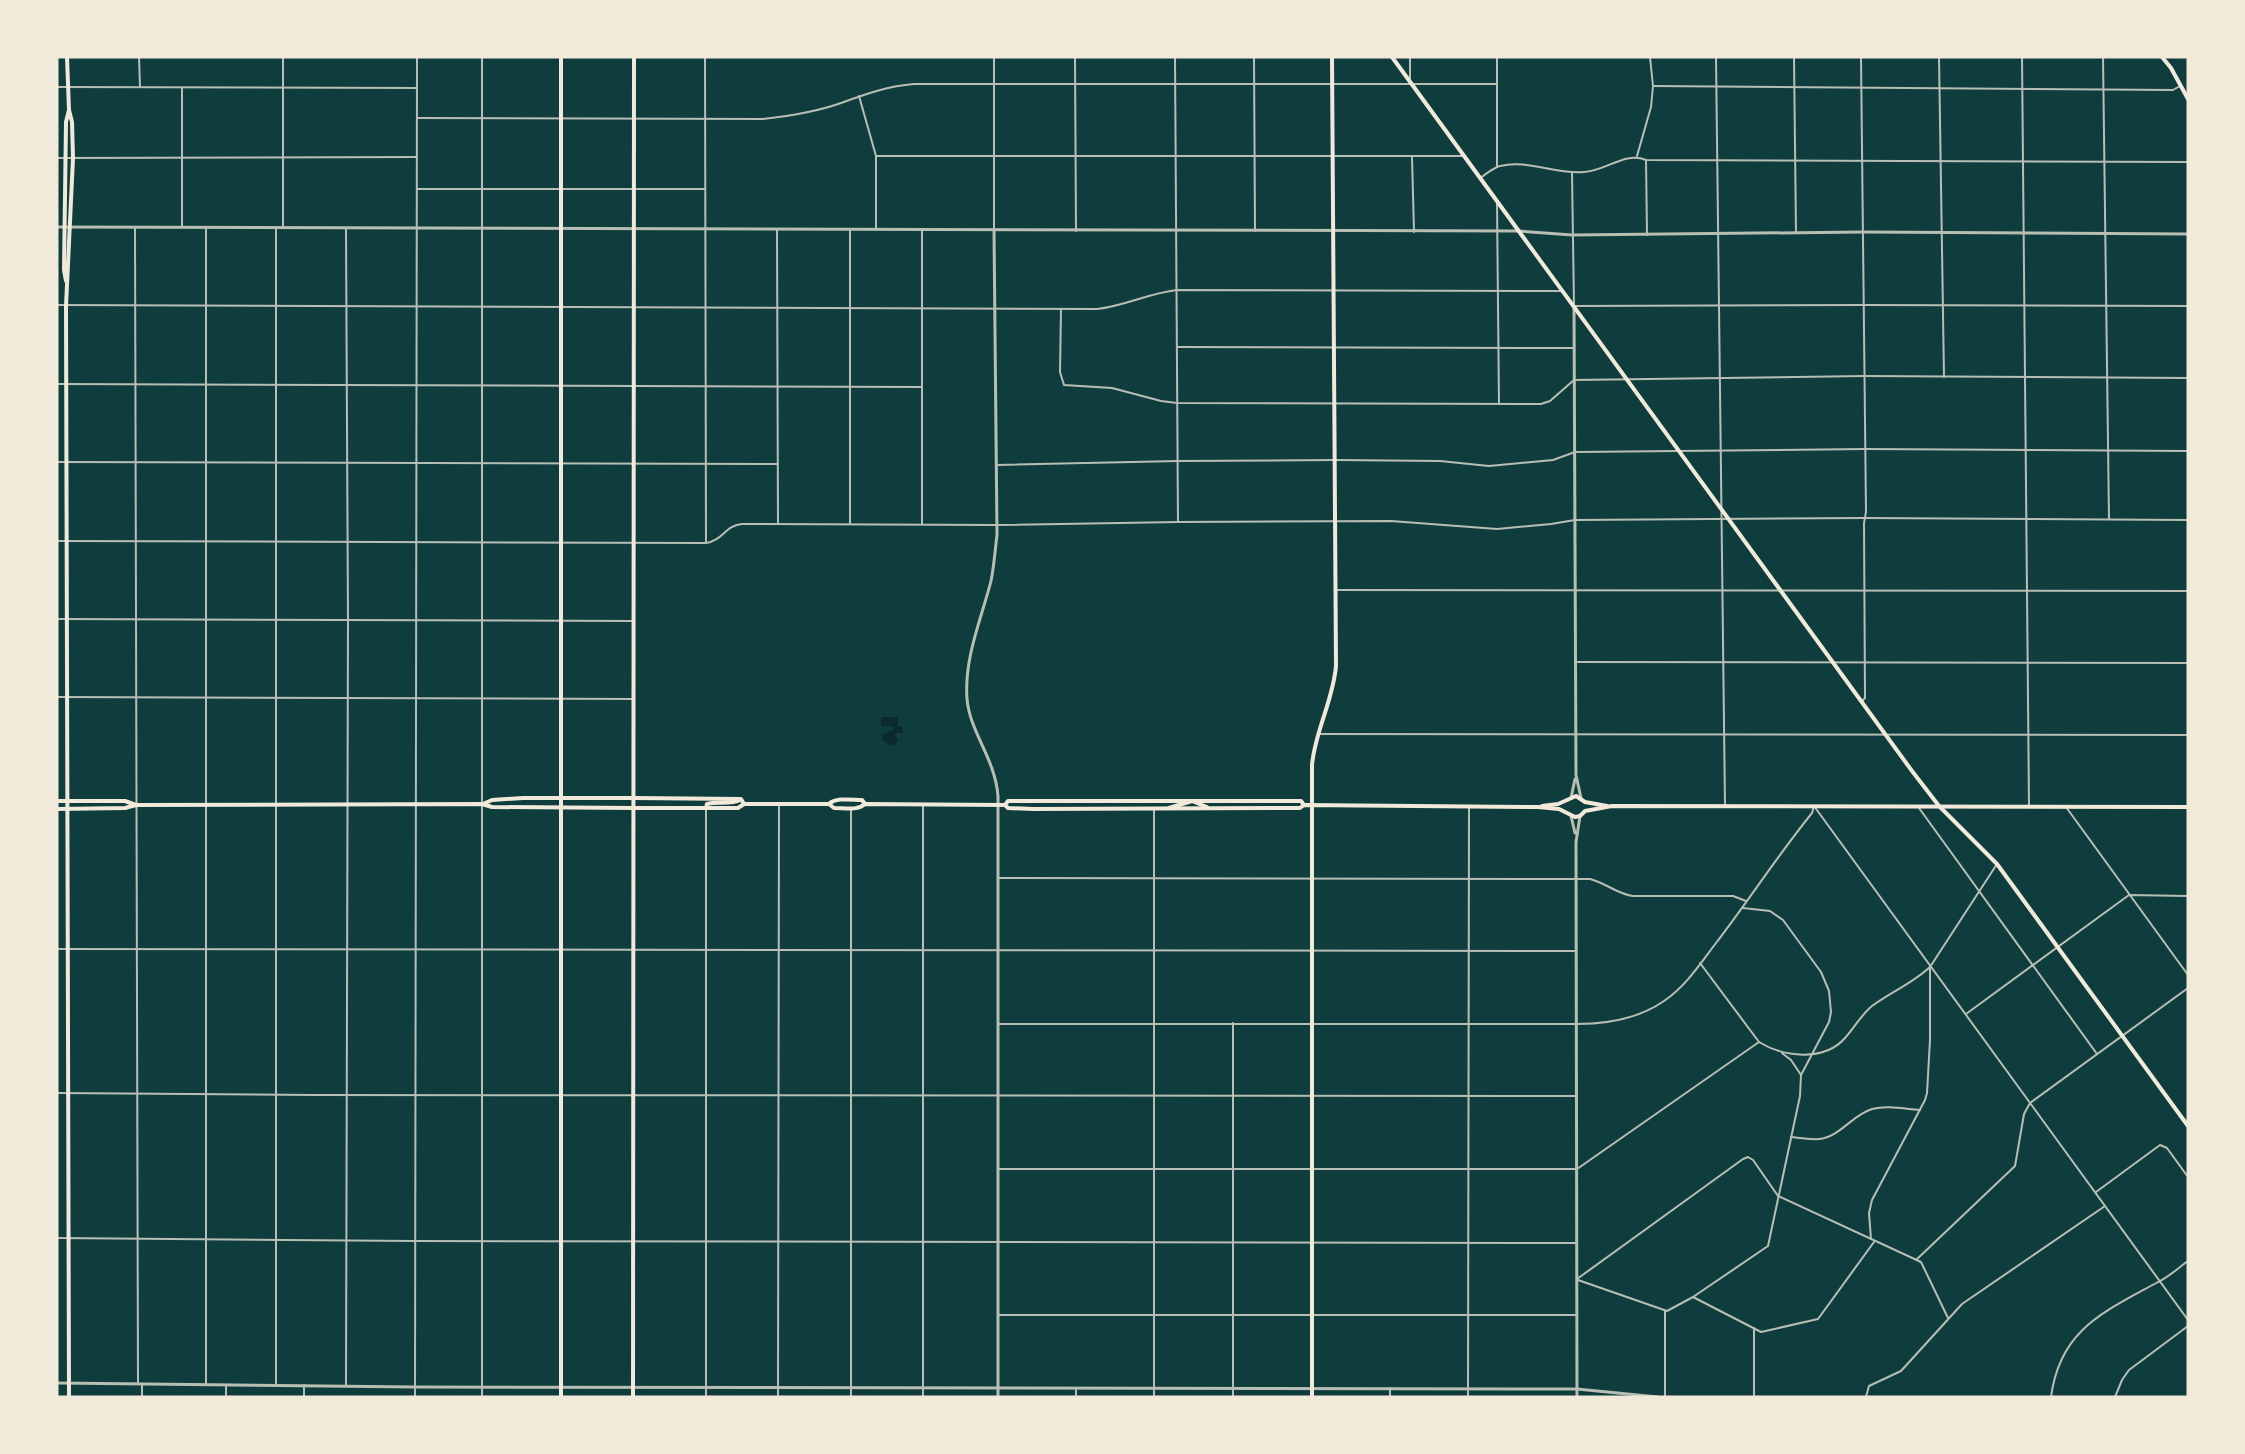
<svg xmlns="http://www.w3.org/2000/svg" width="2245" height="1454" font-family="Ubuntu,sans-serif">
  <rect width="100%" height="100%" fill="#0f3d3e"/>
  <path fill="#0a2a2b" d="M 881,717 L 898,717 L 898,726 L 903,727 L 903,733 L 895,733 L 898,741 L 894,745 L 890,745 L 882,740 L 882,735 L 893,730 L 894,727 L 881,726 Z"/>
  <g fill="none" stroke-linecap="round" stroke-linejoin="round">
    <g stroke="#b8beb3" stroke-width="2">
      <path d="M 139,57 L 140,87"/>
      <path d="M 283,57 L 283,227"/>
      <path d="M 705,57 L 706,543"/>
      <path d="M 994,57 L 994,230"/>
      <path d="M 1075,57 L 1076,231"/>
      <path d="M 1175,57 L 1178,522"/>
      <path d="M 1254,57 L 1255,231"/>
      <path d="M 1410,57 L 1410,80"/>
      <path d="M 1497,57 L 1497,167"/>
      <path d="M 1716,57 L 1725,806"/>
      <path d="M 1794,57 L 1796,233"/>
      <path d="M 1861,57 L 1866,512 L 1864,523 L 1865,698 L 1862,701"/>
      <path d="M 1939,57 L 1944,377"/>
      <path d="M 2022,57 L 2029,806"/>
      <path d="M 2103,57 L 2109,519"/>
      <path d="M 1653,86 L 2173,90 L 2180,86"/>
      <path d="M 57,87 L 417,88"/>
      <path d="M 182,88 L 182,227"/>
      <path d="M 859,96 L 876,156 L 876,229"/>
      <path d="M 417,118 L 763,119 C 790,116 816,112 841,103 C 866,94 888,86 914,84 L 1497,84"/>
      <path d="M 2188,121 L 2188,311"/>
      <path d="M 876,156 L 1464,156"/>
      <path d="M 1637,156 L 1651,107 L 1653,86 L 1650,57"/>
      <path d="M 1412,157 L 1414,232"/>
      <path d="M 57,158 L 417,157"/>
      <path d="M 1646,160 L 1647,235"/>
      <path d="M 1572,173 L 1574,306 L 1863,305 L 2188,306"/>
      <path d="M 1480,178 C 1486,174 1493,168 1500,166 C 1528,159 1556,175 1584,172 C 1606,171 1625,151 1646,160 L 2188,162"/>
      <path d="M 417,189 L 705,189"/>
      <path d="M 1497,203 L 1499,404"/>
      <path d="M 135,227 L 138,1384"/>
      <path d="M 206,227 L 206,1384"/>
      <path d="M 276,227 L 276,1385"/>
      <path d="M 346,228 L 348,620 L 346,1386"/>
      <path d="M 777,229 L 778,523"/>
      <path d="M 850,230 L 850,524"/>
      <path d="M 57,305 L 1097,309 C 1125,306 1149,293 1177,290 L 1561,291"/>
      <path d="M 1061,309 L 1060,372 L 1064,385 L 1112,388 L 1161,401 L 1177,403 L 1541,404 L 1550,401 L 1574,380 L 1864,376 L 2188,378"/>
      <path d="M 1177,347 L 1573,348"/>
      <path d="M 57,384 L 922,387"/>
      <path d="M 57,462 L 778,464"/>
      <path d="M 997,465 L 1178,461 L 1335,460 L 1440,461 L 1489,466 L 1553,460 L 1575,452 L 1865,449 L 2188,451"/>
      <path d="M 922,524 L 922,230"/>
      <path d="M 57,541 L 706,543 C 722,541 726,525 742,524 L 996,525 L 1178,522 L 1391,521 L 1497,529 L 1551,524 L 1575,520 L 1865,518 L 2188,520"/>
      <path d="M 1336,590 L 2188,591"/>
      <path d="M 57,619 L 633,621"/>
      <path d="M 1575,662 L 2188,663"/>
      <path d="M 57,697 L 633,699"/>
      <path d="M 1318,734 L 2188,735"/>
      <path d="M 1814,806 L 2188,1320"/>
      <path d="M 2066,807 L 2188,975"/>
      <path d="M 706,808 L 706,1397"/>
      <path d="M 1919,808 L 2097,1054"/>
      <path d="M 998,878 L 1590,879 C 1606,883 1617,894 1633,896 L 1733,896 L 1746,901"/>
      <path d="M 57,949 L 1575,951"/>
      <path d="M 1700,963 L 1759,1042"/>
      <path d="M 1966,1014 L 2129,895 L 2188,896"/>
      <path d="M 998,1024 L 1577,1024 C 1608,1024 1638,1019 1664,1001 C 1686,986 1700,964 1716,943 C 1749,900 1778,855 1812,813 L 1814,806"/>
      <path d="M 1782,1053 L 1791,1060 L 1801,1075"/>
      <path d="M 57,1093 L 313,1095 L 1575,1096"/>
      <path d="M 1791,1137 C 1800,1138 1810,1140 1819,1139 C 1840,1137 1852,1115 1872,1109 C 1888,1105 1904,1109 1920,1110"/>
      <path d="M 998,1169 L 1577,1169 L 1759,1042 C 1783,1057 1824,1062 1845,1038 C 1855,1027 1861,1015 1872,1006 C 1891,992 1913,983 1930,967 L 1997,864"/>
      <path d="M 2096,1192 L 2160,1145 L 2167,1148 L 2188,1177"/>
      <path d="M 57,1238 L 415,1241 L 1577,1243"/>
      <path d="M 1871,1239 L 1869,1213 L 1872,1200 L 1925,1100 L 1927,1093 L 1930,1040 L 1930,967"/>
      <path d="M 1916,1260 L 2015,1166 L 2024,1114 L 2030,1103 L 2188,988"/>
      <path d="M 1577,1279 L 1743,1159 L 1748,1157 L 1753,1160 L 1778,1196 L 1921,1262 L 1948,1318"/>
      <path d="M 1578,1280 L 1667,1311 L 1693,1297 L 1768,1246 L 1800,1096 L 1801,1075 L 1829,1022 L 1831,1012 L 1829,991 L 1821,972 L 1783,920 L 1770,911 L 1743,908"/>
      <path d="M 1693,1297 L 1761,1332 L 1818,1319 L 1874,1242"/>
      <path d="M 1665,1311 L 1665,1397"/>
      <path d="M 998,1315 L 1577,1315"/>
      <path d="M 1076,1388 L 1076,1397"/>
      <path d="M 142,1397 L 142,1384"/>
      <path d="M 226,1397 L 226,1385"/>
      <path d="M 304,1397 L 304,1385"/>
      <path d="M 415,1397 L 417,57"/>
      <path d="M 482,1397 L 482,57"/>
      <path d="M 778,1397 L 779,804"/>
      <path d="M 851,1397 L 851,809"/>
      <path d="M 923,1397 L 923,805"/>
      <path d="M 1154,1397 L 1154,809"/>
      <path d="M 1233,1397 L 1233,1023"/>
      <path d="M 1390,1397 L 1390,1388"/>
      <path d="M 1468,1397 L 1469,806"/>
      <path d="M 1754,1397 L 1754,1328"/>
      <path d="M 1866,1397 L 1869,1386 L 1901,1371 L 1962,1304 L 2105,1206"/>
      <path d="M 2051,1397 C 2060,1329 2104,1312 2158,1282 C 2169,1277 2178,1268 2188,1261"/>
      <path d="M 2115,1397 L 2122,1380 L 2129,1370 L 2188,1326"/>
    </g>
    <g stroke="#b8beb3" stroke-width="3">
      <path d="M 57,227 L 1518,231 L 1572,235 L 1863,232 L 2188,234"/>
      <path d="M 994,230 L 997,535 C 995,551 994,566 991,581 C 981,620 964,658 967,699 C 970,733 995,758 998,796 L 998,1397"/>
      <path d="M 1574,308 L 1576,775 L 1581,798"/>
      <path d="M 1571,798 L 1575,779"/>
      <path d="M 1571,816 L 1575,833"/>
      <path d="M 57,1383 L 415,1387 L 1577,1389 L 1658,1397"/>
      <path d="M 1577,1397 L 1576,842 L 1580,816"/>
    </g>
    <g stroke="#f1e9da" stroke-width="4">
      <path d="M 1392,57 L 1912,771 L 1939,806 L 1997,864 L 2188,1126"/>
      <path d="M 2162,57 L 2171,68 L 2188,99"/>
      <path d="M 66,281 L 64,270 L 66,122 L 69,110 L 67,57"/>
      <path d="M 634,798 L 741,799 L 744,804"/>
      <path d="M 109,801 L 125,801 L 136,805"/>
      <path d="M 829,804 L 834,808 C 845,808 857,811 865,804 L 1005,805 L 1008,808 L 1033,809 L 1300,808 L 1304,805 L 1538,807 L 1559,809 L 1575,817 L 1580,816 L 1585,811 L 1612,806 L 2188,807"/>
      <path d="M 1005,805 L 1008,801 L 1301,801 L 1304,805"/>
      <path d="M 1542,806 L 1558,804 L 1576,796 L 1585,802 L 1607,806"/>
      <path d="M 634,808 L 738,808 L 744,804 L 829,804 C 836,797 852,800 862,800 L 865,804"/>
      <path d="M 706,808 L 707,804 C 717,801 731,805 740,800"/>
      <path d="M 1169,808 L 1192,801 L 1207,807"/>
      <path d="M 69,1397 L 66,306 L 73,158 L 72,122 L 69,110"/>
      <path d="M 1312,1397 L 1312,765 C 1315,731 1333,701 1336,666 L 1332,57"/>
    </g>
    <g stroke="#f1e9da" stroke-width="4">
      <path d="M 561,57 L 561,1397"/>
      <path d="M 57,801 L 109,801"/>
      <path d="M 483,804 L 492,800 L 523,798 L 634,798"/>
      <path d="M 57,809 L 125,808 L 136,805 L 482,804 L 492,807 L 634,808"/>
      <path d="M 633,1397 L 634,57"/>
    </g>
  </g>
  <rect width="2245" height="1454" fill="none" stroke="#f1e9da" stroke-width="117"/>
</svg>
